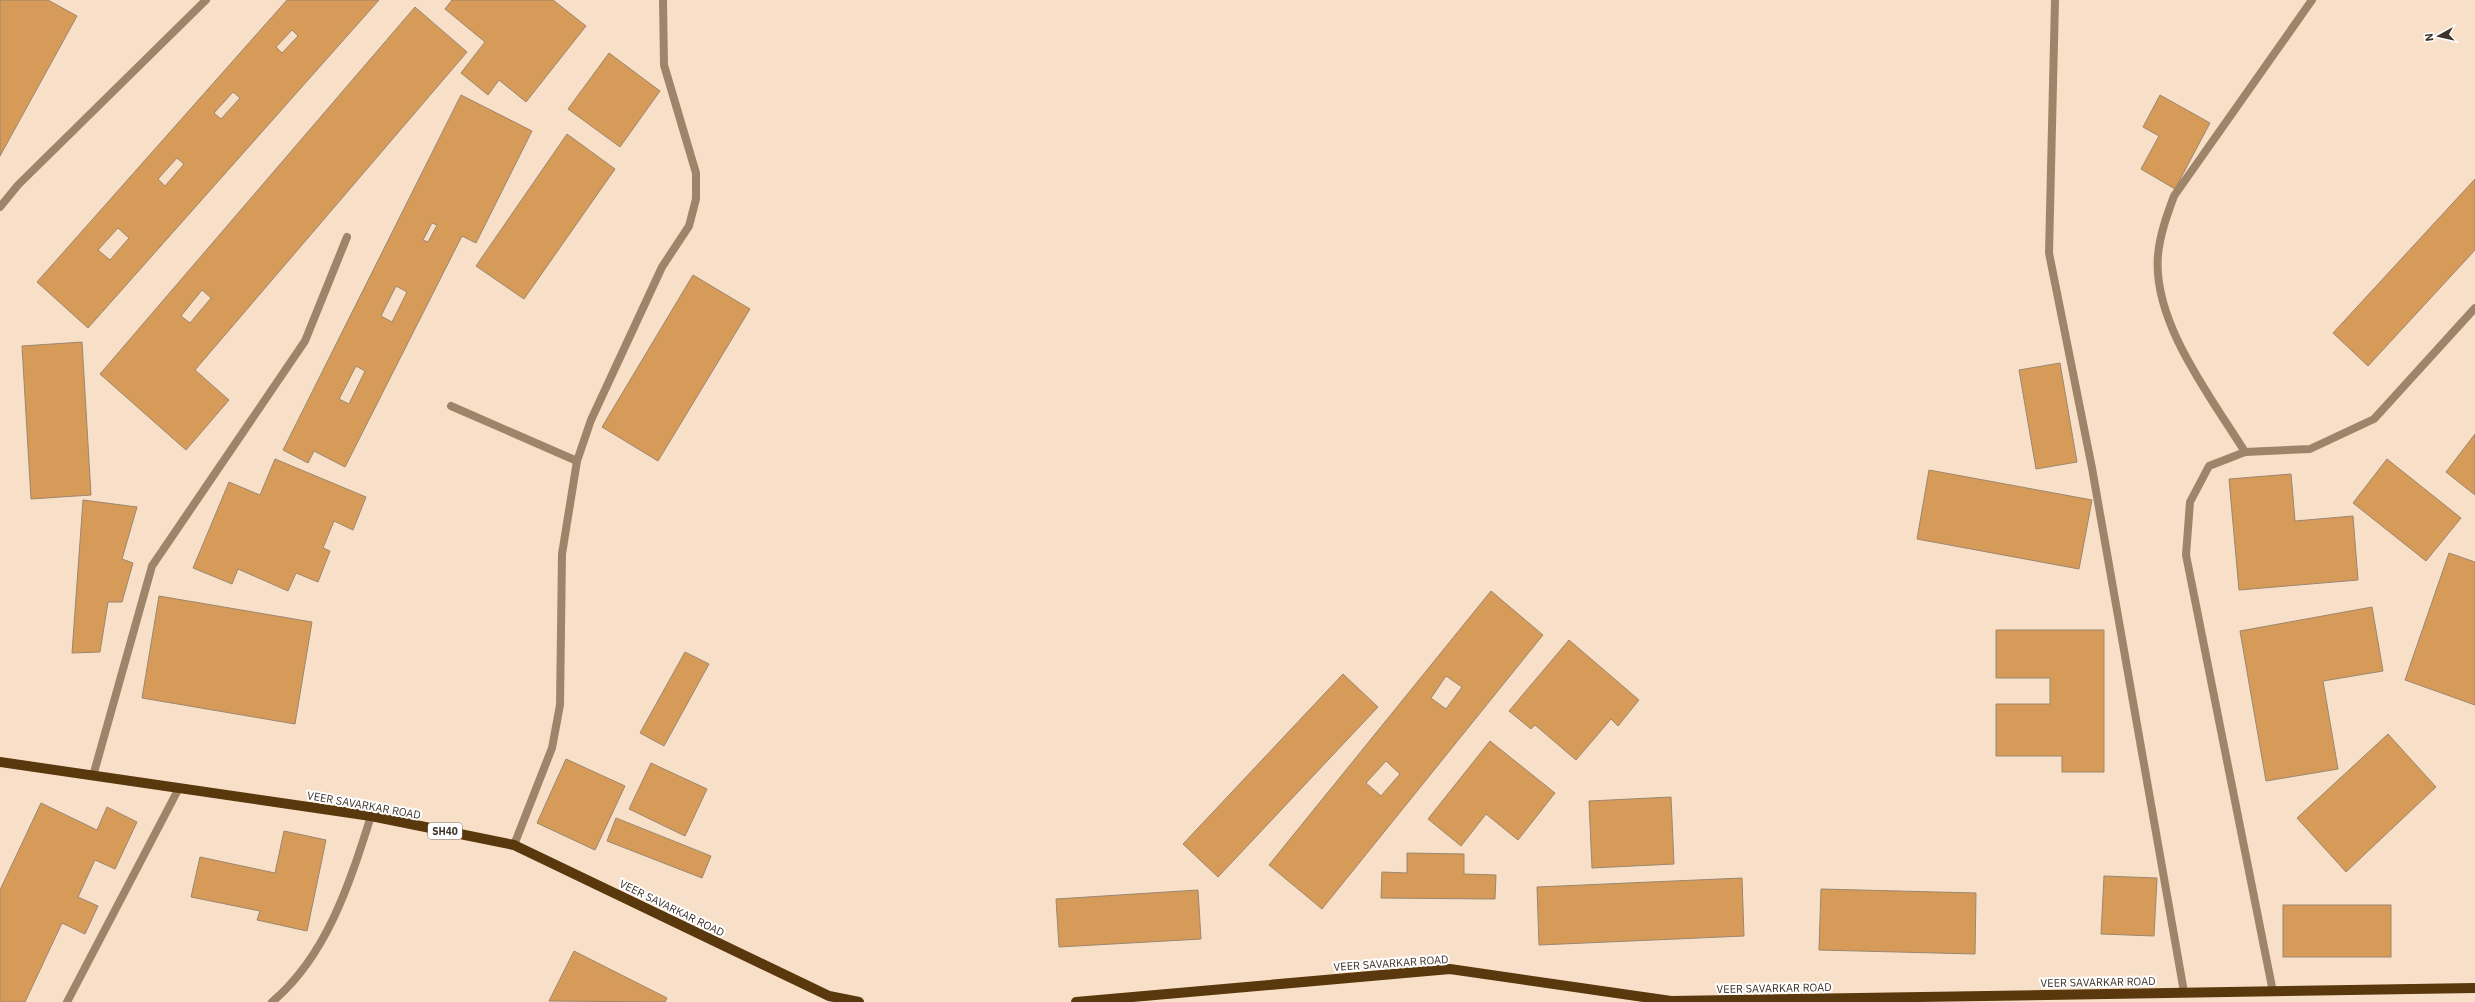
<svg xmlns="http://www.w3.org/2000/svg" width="2475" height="1002" font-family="'IBM Plex Sans',sans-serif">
  <rect width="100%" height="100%" fill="#f8e0c8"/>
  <g fill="#d69b59" stroke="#9c866f" fill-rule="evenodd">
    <path d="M 0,0 L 48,0 L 77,16 L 0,156 Z"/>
    <path d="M 287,0 L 379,0 L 88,328 L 37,282 ZM 292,30 L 298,36 L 282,53 L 276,47 ZM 233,92 L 240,98 L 221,119 L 214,113 ZM 177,158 L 184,164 L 165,186 L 158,179 ZM 118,228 L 129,238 L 110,260 L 98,250 Z"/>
    <path d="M 452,0 L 553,0 L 586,26 L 526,102 L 499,80 L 488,95 L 461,73 L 485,42 L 445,9 Z"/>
    <path d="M 415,7 L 467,52 L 195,370 L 229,400 L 186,450 L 100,374 ZM 202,290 L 211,298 L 190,323 L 181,316 Z"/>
    <path d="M 609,53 L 660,91 L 620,147 L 568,109 Z"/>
    <path d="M 461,95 L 532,131 L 476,243 L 462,236 L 345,467 L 314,451 L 308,463 L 283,450 ZM 432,223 L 437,225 L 428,242 L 423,240 ZM 396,286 L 407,292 L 392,322 L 381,316 ZM 356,366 L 365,371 L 349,404 L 339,399 Z"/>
    <path d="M 2160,95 L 2210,123 L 2175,189 L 2141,169 L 2159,136 L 2143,127 Z"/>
    <path d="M 567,134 L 615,169 L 524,299 L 476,266 Z"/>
    <path d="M 2475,179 L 2475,250 L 2368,366 L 2333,333 Z"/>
    <path d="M 693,275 L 750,309 L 658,461 L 602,427 Z"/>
    <path d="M 82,342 L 91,495 L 31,499 L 22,346 Z"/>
    <path d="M 2060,363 L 2077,462 L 2036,469 L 2019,370 Z"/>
    <path d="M 2475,434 L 2475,495 L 2446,472 Z"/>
    <path d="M 275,459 L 366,497 L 353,530 L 334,521 L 323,548 L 330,551 L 318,582 L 296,573 L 288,591 L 238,569 L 232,584 L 193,568 L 229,482 L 260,495 Z"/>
    <path d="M 2387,459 L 2461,518 L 2426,561 L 2353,503 Z"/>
    <path d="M 1929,470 L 2092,500 L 2079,569 L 1917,539 Z"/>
    <path d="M 2291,474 L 2295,521 L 2353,516 L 2358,580 L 2239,590 L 2229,479 Z"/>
    <path d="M 83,500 L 137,507 L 122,559 L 133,563 L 122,602 L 108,602 L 100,652 L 72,653 Z"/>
    <path d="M 2449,553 L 2475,562 L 2475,705 L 2405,680 Z"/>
    <path d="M 1491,591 L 1543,635 L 1322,909 L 1269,865 ZM 1446,676 L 1462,687 L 1446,709 L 1431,698 ZM 1386,761 L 1400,774 L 1381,796 L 1366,783 Z"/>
    <path d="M 159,596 L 312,622 L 295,724 L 142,698 Z"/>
    <path d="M 2372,607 L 2383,671 L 2323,681 L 2338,769 L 2266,781 L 2240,631 Z"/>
    <path d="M 1996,630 L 2104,630 L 2104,772 L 2062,772 L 2062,756 L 1996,756 L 1996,704 L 2050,704 L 2050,678 L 1996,678 Z"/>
    <path d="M 1569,640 L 1639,700 L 1618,726 L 1611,719 L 1576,760 L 1535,725 L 1531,729 L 1509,711 Z"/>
    <path d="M 685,652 L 709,664 L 664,746 L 640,733 Z"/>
    <path d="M 1343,674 L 1378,707 L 1218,877 L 1183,844 Z"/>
    <path d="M 2388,734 L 2436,787 L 2346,872 L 2297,818 Z"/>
    <path d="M 1490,741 L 1555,793 L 1518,840 L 1486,814 L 1461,846 L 1428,819 Z"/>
    <path d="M 566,759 L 625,786 L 595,850 L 537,823 Z"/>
    <path d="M 651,763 L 707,789 L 685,836 L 629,809 Z"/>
    <path d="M 1671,797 L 1674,864 L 1592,868 L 1589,801 Z"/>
    <path d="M 41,803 L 97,830 L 107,807 L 137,822 L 115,869 L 95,860 L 78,897 L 98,906 L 85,934 L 62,923 L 25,1002 L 0,1002 L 0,890 Z"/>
    <path d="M 616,818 L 711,856 L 702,878 L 607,841 Z"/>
    <path d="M 284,831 L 326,840 L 307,931 L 257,920 L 260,911 L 191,897 L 200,857 L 275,873 Z"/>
    <path d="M 1407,853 L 1464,854 L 1464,874 L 1496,875 L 1495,899 L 1381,898 L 1382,872 L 1407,873 Z"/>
    <path d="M 2104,876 L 2157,878 L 2154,936 L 2101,934 Z"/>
    <path d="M 1742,878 L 1744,936 L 1539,945 L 1537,887 Z"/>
    <path d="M 1821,889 L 1976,893 L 1975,954 L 1819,950 Z"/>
    <path d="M 1198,890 L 1201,939 L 1059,947 L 1056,899 Z"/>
    <rect x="2283" y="905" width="108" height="52"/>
    <path d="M 574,951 L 667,998 L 665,1002 L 549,1001 Z"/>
  </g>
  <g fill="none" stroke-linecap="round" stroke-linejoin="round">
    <g stroke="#9e856a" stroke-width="8">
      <path d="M 2055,0 L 2049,253 L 2092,468 L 2184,992"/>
      <path d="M 0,207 L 18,185 L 206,0"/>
      <path d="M 451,406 L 577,461"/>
      <path d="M 2245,452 C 2211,397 2152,322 2158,255 C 2160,234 2167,215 2174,196 L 2312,0"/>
      <path d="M 93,776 L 152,566 L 305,341 L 347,237"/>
      <path d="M 514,845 L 552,748 L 560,705 L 562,554 L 577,461 L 591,420 L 662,267 L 689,226 L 696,199 L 696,173 L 664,65 L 663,0"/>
      <path d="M 2273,992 L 2186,555 L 2190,502 L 2209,466 L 2245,452 L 2310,449 L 2374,419 L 2475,308"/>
      <path d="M 67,1002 L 179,788"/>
      <path d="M 272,1002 C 327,956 350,882 371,816"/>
    </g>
    <g stroke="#5a380d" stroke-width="10">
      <path d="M 0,762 L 371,816 L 514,845 L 829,996 L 859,1002"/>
      <path d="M 1076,1002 L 1450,969 L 1671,1001 L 2475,988"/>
    </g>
  </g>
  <g text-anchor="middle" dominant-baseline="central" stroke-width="4" stroke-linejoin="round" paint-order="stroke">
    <rect fill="#fff" stroke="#767069" stroke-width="1" x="428" y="823" width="34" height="16" rx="3"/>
    <g font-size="10" font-weight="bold" fill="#3c3229">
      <text x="445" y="831">SH40</text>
    </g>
    <g font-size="11" fill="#3c3229" stroke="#fff">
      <text transform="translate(364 805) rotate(10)">VEER SAVARKAR ROAD</text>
      <text transform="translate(672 908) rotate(26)">VEER SAVARKAR ROAD</text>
      <text transform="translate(1391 963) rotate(-4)">VEER SAVARKAR ROAD</text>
      <text transform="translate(2098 982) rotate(-1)">VEER SAVARKAR ROAD</text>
      <text transform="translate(1774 988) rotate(-1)">VEER SAVARKAR ROAD</text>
    </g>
  </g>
  <g transform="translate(2439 36) rotate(262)" stroke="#ffffff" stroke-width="3" paint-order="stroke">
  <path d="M0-3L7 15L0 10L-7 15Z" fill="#3c3229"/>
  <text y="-6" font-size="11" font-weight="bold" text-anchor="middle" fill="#3c3229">N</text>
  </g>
</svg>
